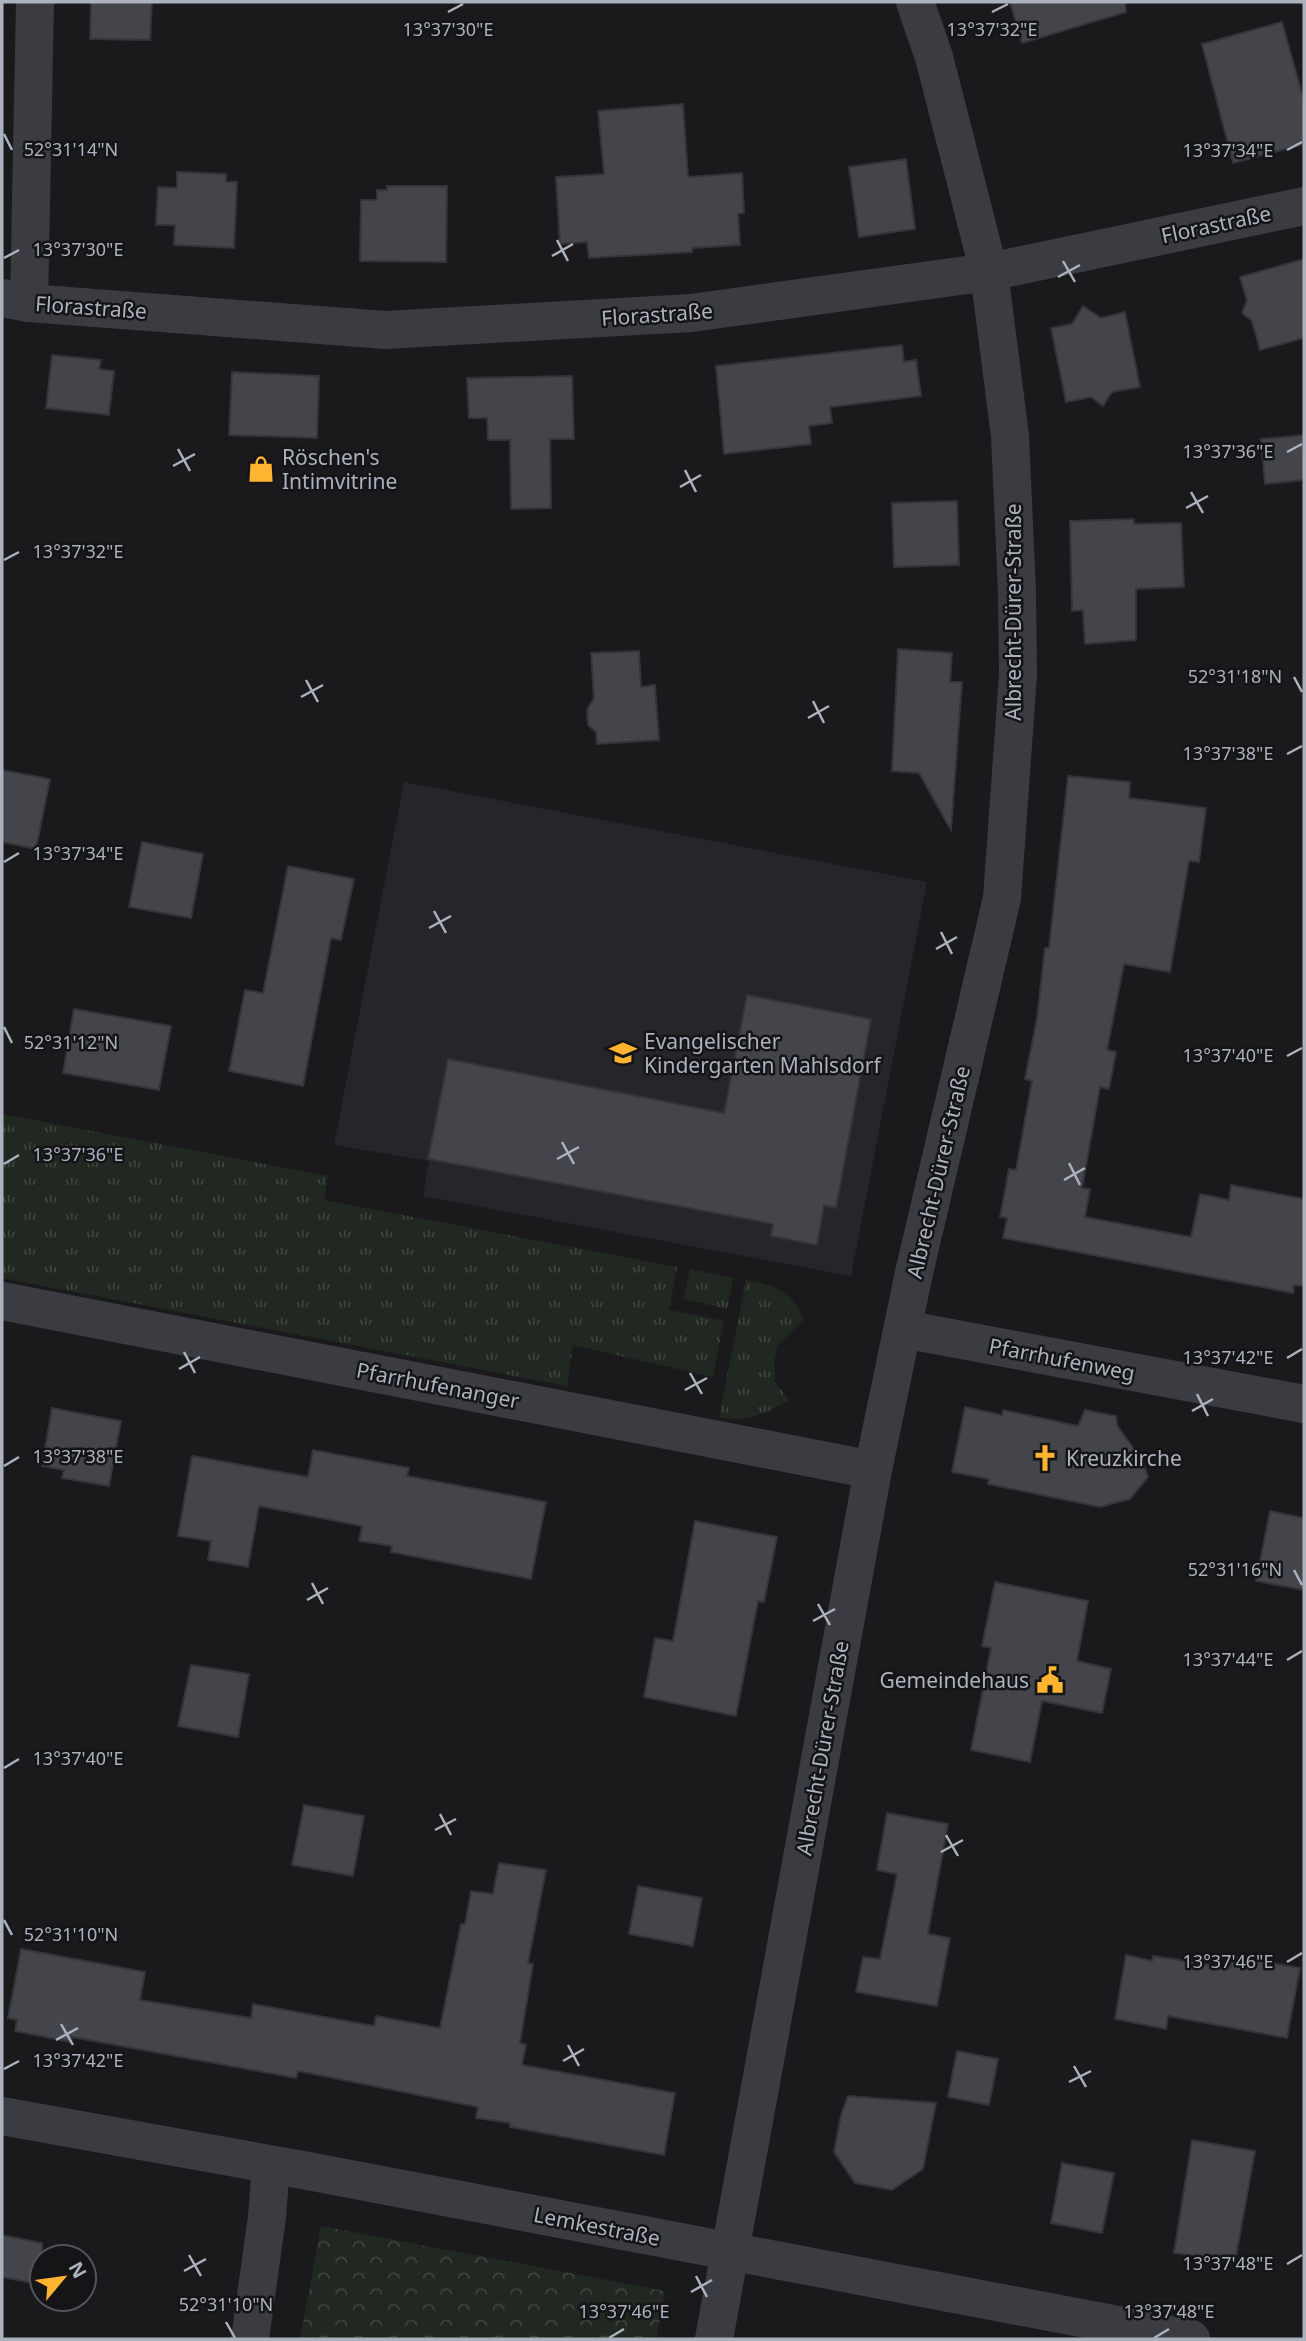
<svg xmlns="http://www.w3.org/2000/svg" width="1306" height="2341" font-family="'Noto Sans',sans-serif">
  <defs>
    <pattern id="grass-tufts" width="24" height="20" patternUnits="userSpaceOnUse" patternTransform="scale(1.75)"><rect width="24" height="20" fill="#202821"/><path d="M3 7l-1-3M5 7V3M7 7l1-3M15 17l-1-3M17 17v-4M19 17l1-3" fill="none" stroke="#3e453f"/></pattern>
    <pattern id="park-crowns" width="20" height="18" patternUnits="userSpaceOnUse" patternTransform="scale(1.75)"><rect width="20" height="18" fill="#202821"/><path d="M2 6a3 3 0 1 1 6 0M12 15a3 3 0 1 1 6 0" fill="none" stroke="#3e453f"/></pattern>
  </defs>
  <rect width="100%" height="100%" fill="#1a1a1d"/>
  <path fill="#26262a" d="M 404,782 L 927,882 L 851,1276 L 423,1196 L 429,1161 L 334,1145 Z"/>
  <g fill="url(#grass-tufts)">
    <path d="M 2,1114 L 328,1176 L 324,1200 L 677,1267 L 669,1310 L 724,1321 L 713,1377 L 573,1345 L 567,1386 L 2,1278 Z"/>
    <path d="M 690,1269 L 733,1278 L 727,1309 L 684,1299 Z"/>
    <path d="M 746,1280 C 776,1286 790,1290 804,1319 L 778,1345 L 774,1360 L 775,1382 L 789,1400 C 767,1413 745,1423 719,1417 Z"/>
  </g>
  <path fill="url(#park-crowns)" d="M 321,2226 L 665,2291 L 656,2339 L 300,2339 Z"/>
  <g fill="#44454a" stroke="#343439" stroke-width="2">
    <path d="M 91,2 L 152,2 L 150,40 L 90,39 Z"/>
    <path d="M 1010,2 L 1125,2 L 1126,12 L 1022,43 Z"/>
    <path d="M 1282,22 L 1304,101 L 1304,144 L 1233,163 L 1202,44 Z"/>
    <path d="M 683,104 L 688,177 L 742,173 L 744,213 L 738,214 L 740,245 L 692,248 L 692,252 L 589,258 L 587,242 L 560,244 L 556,177 L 604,174 L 598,111 Z"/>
    <path d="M 906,159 L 915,229 L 859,237 L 849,167 Z"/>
    <path d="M 177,172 L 226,174 L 226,182 L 237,182 L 234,248 L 174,245 L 175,225 L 156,225 L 158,187 L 177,188 Z"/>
    <path d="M 387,186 L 447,186 L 446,262 L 360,261 L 361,200 L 377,200 L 377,190 L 387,190 Z"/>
    <path d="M 1304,259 L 1304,338 L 1260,350 L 1252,321 L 1242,313 L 1247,301 L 1240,277 Z"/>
    <path d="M 1083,306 L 1101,318 L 1125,312 L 1140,387 L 1112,392 L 1103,406 L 1091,397 L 1066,402 L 1051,328 L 1072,324 Z"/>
    <path d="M 902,345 L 904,362 L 916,360 L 921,396 L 830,407 L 832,423 L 809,426 L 811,444 L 724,454 L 716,366 Z"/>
    <path d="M 52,355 L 101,360 L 99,369 L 114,371 L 109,415 L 46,408 Z"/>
    <path d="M 232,372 L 319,376 L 317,438 L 229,435 Z"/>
    <path d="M 572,376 L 574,439 L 550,439 L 551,508 L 511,509 L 510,440 L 488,440 L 487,418 L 469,418 L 467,378 Z"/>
    <path d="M 1304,435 L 1304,480 L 1265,484 L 1261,439 Z"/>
    <path d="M 957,501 L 959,565 L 894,567 L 892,503 Z"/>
    <path d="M 1134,519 L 1134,524 L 1181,523 L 1184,587 L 1136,589 L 1136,640 L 1085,644 L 1083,610 L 1072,611 L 1070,521 Z"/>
    <path d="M 898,649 L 952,653 L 950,682 L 962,682 L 951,830 L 919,773 L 892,771 Z"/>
    <path d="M 639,651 L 641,687 L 655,685 L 659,740 L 597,744 L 596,732 L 588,725 L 587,710 L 594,698 L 591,653 Z"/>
    <path d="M 2,770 L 50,779 L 36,849 L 2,842 Z"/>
    <path d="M 1068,776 L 1130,782 L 1129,798 L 1206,808 L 1199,862 L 1189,861 L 1170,972 L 1124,964 L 1107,1050 L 1116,1052 L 1109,1089 L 1100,1087 L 1082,1188 L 1090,1189 L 1085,1217 L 1191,1237 L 1200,1194 L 1229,1200 L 1231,1185 L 1304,1199 L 1304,1286 L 1294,1285 L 1293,1293 L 1003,1238 L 1007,1218 L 1000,1217 L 1009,1169 L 1016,1170 L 1032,1081 L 1025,1079 L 1037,1018 L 1045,948 L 1049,948 Z"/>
    <path d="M 142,842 L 203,854 L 191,918 L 129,907 Z"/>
    <path d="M 288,866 L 354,879 L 341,940 L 331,938 L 303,1086 L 229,1071 L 245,990 L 263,993 Z"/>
    <path d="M 747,995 L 871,1019 L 836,1208 L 824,1205 L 817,1245 L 771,1236 L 773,1224 L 428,1159 L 448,1059 L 724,1113 Z"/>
    <path d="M 74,1009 L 171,1026 L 159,1090 L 63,1073 Z"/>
    <path d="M 965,1407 L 1002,1415 L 1003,1410 L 1078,1426 L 1085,1410 L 1116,1416 L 1117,1425 L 1143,1462 L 1148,1477 L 1130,1499 L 1100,1507 L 988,1484 L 989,1479 L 952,1472 Z"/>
    <path d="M 52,1408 L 121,1421 L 109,1486 L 62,1478 L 64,1470 L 42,1466 Z"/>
    <path d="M 313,1450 L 409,1468 L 407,1476 L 546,1502 L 531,1579 L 391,1552 L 392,1546 L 359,1541 L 362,1526 L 259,1506 L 248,1567 L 208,1560 L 211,1541 L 178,1536 L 192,1456 L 308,1477 Z"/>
    <path d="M 1270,1511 L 1304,1518 L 1304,1590 L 1256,1581 Z"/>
    <path d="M 695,1521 L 777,1537 L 764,1602 L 758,1601 L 736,1716 L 644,1697 L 655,1638 L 673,1641 Z"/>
    <path d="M 995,1582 L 1088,1601 L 1077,1661 L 1111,1669 L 1102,1713 L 1042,1701 L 1030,1762 L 971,1750 L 991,1648 L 982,1646 Z"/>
    <path d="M 191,1665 L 249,1674 L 238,1737 L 178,1726 Z"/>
    <path d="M 304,1805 L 364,1816 L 353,1876 L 292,1865 Z"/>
    <path d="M 887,1813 L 948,1824 L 928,1934 L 950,1938 L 937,2006 L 856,1992 L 863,1957 L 880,1959 L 897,1874 L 877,1870 Z"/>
    <path d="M 499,1863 L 546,1870 L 528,1963 L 533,1964 L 520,2043 L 526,2045 L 522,2065 L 675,2093 L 664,2155 L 510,2127 L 510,2123 L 476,2118 L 478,2107 L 298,2071 L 296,2078 L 72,2037 L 71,2042 L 15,2031 L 17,2020 L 8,2018 L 21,1949 L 145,1972 L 140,2000 L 251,2018 L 253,2004 L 374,2026 L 376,2016 L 440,2028 L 461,1924 L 465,1924 L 471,1891 L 493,1894 Z"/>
    <path d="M 638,1886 L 702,1898 L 693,1946 L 629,1934 Z"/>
    <path d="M 1126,1955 L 1152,1961 L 1153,1956 L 1230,1968 L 1233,1956 L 1300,1968 L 1287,2038 L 1168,2016 L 1166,2029 L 1115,2019 Z"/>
    <path d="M 957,2051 L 998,2059 L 989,2105 L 948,2097 Z"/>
    <path d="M 848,2096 L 936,2103 L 923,2169 L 892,2190 L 855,2183 L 834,2152 L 841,2115 Z"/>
    <path d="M 1192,2140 L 1255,2151 L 1235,2262 L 1174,2253 Z"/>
    <path d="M 1062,2163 L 1114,2173 L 1102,2233 L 1051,2223 Z"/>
    <path d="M 2,2235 L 42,2243 L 42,2285 L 2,2277 Z"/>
  </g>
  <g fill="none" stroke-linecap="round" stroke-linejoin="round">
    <g stroke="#3b3c42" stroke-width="38">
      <path d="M 2,298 L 29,303 L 385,330 L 691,313 L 989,272 L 1304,206"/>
      <path d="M 29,303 L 35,2"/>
      <path d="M 2,1301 L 873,1470"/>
      <path d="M 903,1329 L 1304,1404"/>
      <path d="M 2,2116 L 308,2171 L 1191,2339"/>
      <path d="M 250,2339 L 267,2217 L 271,2165"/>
      <path d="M 714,2339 L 873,1470 L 914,1273 L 1002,898 L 1018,675 L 1017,591 L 1010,436 L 989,272 L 934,57 L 915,2"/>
    </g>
  </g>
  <path fill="none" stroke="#acb2bd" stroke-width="2.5" d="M 448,12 L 463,4M 992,12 L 1008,4M 4,134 L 12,150M 1287,150 L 1302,142M 557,240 L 568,261M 552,256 L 573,244M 4,258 L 19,250M 1063,261 L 1075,282M 1058,277 L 1080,265M 178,449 L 190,471M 1287,452 L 1302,444M 173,466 L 195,454M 685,470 L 696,492M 680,487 L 701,475M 1191,492 L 1203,513M 1186,508 L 1208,496M 4,560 L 19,552M 1294,677 L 1302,692M 306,680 L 318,702M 301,697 L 323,685M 813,701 L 824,723M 808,718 L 829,706M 1287,754 L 1302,746M 4,862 L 19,853M 434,911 L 446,933M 429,928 L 451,916M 941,932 L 952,954M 936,949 L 957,937M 4,1027 L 12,1043M 1287,1056 L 1302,1048M 562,1142 L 574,1164M 557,1159 L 579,1147M 1069,1163 L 1080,1185M 4,1164 L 19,1155M 1064,1180 L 1085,1168M 184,1352 L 195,1373M 1287,1358 L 1302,1349M 179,1369 L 200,1357M 690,1373 L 702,1394M 685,1390 L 707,1378M 1197,1394 L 1208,1416M 1192,1411 L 1213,1399M 4,1466 L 19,1457M 1294,1570 L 1302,1585M 312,1583 L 323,1604M 307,1600 L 328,1588M 818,1604 L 830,1625M 813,1621 L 835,1609M 1287,1660 L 1302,1651M 4,1768 L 19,1759M 440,1814 L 451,1835M 435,1830 L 456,1819M 946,1835 L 958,1856M 941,1852 L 963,1840M 4,1920 L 12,1935M 1287,1962 L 1302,1953M 61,2024 L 73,2045M 56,2040 L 78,2028M 568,2045 L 579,2066M 563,2061 L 584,2049M 1074,2066 L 1086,2087M 4,2069 L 19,2061M 1069,2082 L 1091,2071M 189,2255 L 201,2276M 1287,2264 L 1302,2255M 184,2271 L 206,2259M 696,2276 L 707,2297M 691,2292 L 712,2280M 226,2322 L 235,2338M 609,2338 L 624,2329M 1154,2338 L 1169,2329"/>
  <defs>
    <symbol id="shop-bare" viewBox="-9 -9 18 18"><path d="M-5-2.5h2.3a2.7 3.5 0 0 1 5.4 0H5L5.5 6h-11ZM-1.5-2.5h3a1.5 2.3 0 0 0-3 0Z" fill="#feb431" stroke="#151518" stroke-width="2.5" paint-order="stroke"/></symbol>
    <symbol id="school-bare" viewBox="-9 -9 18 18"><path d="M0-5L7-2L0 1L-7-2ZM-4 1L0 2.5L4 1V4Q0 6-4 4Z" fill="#feb431" stroke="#151518" stroke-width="2.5" paint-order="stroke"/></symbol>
    <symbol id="church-bare" viewBox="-9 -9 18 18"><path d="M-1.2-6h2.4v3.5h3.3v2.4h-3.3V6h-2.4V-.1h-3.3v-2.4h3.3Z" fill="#feb431" stroke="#151518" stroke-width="2.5" paint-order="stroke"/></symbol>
    <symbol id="civic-bare" viewBox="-9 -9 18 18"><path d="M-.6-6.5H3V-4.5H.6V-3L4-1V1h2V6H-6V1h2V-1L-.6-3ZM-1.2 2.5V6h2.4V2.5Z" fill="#feb431" stroke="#151518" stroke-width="2.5" paint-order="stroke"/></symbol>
  </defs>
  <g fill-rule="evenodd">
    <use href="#shop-bare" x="242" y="450" width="38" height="38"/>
    <use href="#school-bare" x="604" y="1034" width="38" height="38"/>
    <use href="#church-bare" x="1026" y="1439" width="38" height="38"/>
    <use href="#civic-bare" x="1031" y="1661" width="38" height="38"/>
  </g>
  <g text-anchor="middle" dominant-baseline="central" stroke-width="5" stroke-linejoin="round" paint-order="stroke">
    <g font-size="21" fill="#acb2bd" stroke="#151518">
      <text transform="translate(1216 224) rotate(-12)">Florastraße</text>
      <text transform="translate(91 307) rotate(4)">Florastraße</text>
      <text transform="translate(657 314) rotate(-4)">Florastraße</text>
      <text transform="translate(1013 612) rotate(-90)">Albrecht-Dürer-Straße</text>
      <text transform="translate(938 1172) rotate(-77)">Albrecht-Dürer-Straße</text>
      <text transform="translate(1062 1359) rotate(11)">Pfarrhufenweg</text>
      <text transform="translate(438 1385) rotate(11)">Pfarrhufenanger</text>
      <text transform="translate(822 1748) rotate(-80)">Albrecht-Dürer-Straße</text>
      <text transform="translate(597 2226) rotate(11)">Lemkestraße</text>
    </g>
    <g font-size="21" fill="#acb2bd" stroke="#151518" text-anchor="start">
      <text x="282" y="457">Röschen's<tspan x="282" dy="24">Intimvitrine</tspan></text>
      <text x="644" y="1041">Evangelischer<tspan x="644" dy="24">Kindergarten Mahlsdorf</tspan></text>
      <text x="1066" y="1458">Kreuzkirche</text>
      <text x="1029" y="1680" text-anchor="end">Gemeindehaus</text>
    </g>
  </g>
  <g font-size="18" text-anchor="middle" fill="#acb2bd" stroke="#151518" stroke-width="5" stroke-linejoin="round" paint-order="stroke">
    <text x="448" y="36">13°37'30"E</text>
    <text x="992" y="36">13°37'32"E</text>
    <text x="71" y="156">52°31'14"N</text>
    <text x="1228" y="157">13°37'34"E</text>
    <text x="78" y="256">13°37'30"E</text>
    <text x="1228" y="458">13°37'36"E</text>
    <text x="78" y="558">13°37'32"E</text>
    <text x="1235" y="683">52°31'18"N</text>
    <text x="1228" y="760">13°37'38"E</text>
    <text x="78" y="860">13°37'34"E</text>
    <text x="71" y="1049">52°31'12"N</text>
    <text x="1228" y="1062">13°37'40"E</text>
    <text x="78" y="1161">13°37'36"E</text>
    <text x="1228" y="1364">13°37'42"E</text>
    <text x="78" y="1463">13°37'38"E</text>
    <text x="1235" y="1576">52°31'16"N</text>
    <text x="1228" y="1666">13°37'44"E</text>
    <text x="78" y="1765">13°37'40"E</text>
    <text x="71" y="1941">52°31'10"N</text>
    <text x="1228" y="1968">13°37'46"E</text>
    <text x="78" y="2067">13°37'42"E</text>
    <text x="1228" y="2270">13°37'48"E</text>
    <text x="226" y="2311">52°31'10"N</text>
    <text x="624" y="2318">13°37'46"E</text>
    <text x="1169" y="2318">13°37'48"E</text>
  </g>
  <rect width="1306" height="2341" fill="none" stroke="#acb2bd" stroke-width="7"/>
  <g transform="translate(63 2278) rotate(61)"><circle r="33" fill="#151518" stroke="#51545a" stroke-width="2"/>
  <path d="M0-5L12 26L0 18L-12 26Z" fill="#feb431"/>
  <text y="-10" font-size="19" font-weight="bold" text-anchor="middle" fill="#acb2bd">N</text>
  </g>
</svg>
